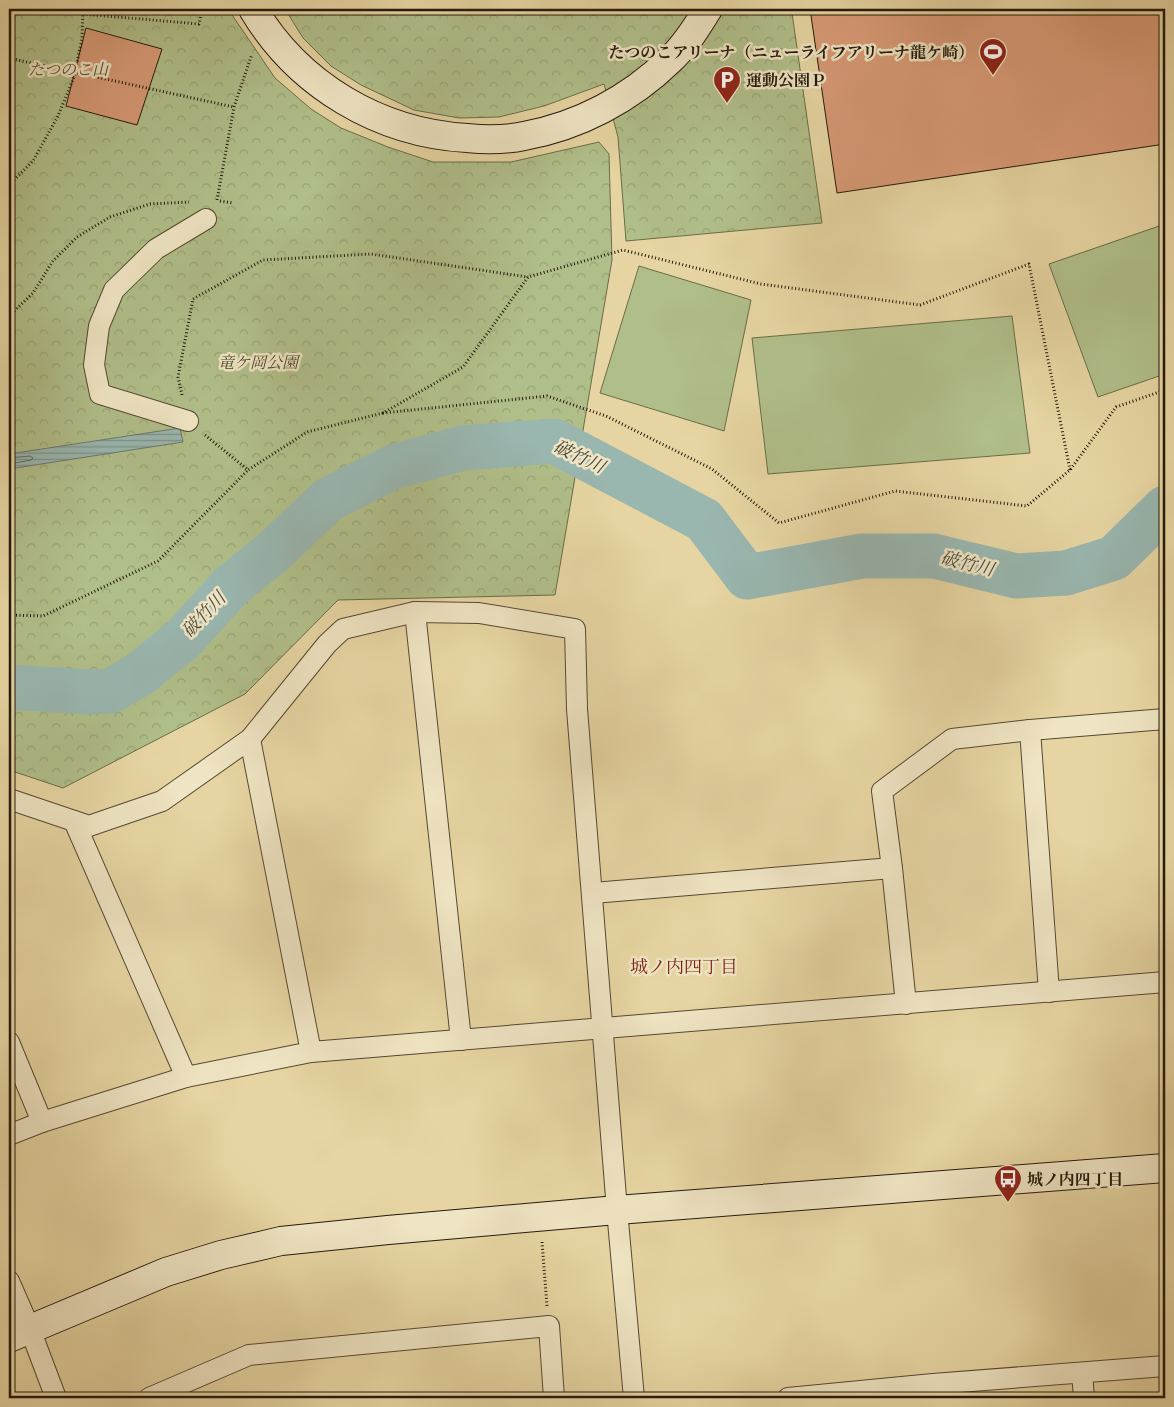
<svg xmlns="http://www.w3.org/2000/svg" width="1174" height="1407" font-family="'IM FELL French Canon','Noto Serif JP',serif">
  <defs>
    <pattern id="park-crowns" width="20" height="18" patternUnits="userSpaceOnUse" patternTransform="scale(1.25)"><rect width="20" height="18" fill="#b0be89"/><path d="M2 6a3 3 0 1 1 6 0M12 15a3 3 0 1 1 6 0" fill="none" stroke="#97a375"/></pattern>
    <pattern id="water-rules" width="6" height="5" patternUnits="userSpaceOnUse" patternTransform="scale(1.25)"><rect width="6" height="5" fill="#99b6af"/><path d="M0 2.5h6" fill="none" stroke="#7d938d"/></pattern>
  </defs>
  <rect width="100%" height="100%" fill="#e6d5a2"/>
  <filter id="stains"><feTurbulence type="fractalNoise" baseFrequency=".004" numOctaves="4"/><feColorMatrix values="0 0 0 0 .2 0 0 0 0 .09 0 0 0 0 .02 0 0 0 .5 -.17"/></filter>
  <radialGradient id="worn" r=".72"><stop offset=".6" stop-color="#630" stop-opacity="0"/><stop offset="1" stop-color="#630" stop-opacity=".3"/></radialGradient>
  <g fill="url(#park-crowns)" stroke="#6a6c4a">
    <path d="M 9,9 L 228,9 L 275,78 L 311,109 L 341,128 L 388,147 L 433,162 L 511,162 L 599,142 L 609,154 L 612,260 L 555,595 L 338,600 L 245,694 L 63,788 L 9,770 Z"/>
    <path d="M 285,9 L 794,9 L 792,13 L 822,223 L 626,241 L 618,137 L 604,84 L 544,106 L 499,117 L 459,118 L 414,110 L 361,85 L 331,66 L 303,38 Z"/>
  </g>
  <g fill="#b0be89" stroke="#6a6c4a">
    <path d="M 1165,224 L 1165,374 L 1098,397 L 1049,264 Z"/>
    <path d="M 639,266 L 751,300 L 724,431 L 600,393 Z"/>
    <path d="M 1012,316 L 1030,453 L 768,474 L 752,338 Z"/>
  </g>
  <path fill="url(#water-rules)" stroke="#6b786e" d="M 180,428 L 183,442 L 9,469 L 9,454 Z"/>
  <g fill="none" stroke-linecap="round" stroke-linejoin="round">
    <path stroke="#5f685e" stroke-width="1" d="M 9,458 L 30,456 L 33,458 L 31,460 L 9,464"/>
    <path stroke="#99b6af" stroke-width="45" d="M 9,687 L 89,692 L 111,691 L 141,673 L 183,639 L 231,586 L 273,552 L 329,499 L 393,467 L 463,448 L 554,441 L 704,520 L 747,577 L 862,556 L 934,556 L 1016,576 L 1066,573 L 1114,558 L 1165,508"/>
  </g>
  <g fill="#d79a76" stroke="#251a0c">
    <path d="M 810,9 L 1165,9 L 1165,144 L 837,193 Z"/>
    <path d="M 86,28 L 162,49 L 137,125 L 66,106 Z"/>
  </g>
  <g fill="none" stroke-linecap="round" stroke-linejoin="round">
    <defs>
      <g id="street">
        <path d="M 188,421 L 100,394 L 94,365 L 99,326 L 114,290 L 156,249 L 206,219"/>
        <path d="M 415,612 L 461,1040"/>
        <path d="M 1030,730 L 1049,992"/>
        <path d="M 250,739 L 311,1052"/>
        <path d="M 9,799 L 89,826 L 162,801 L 250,739 L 327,644 L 343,629 L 415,612 L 479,613 L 575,629 L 577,709 L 617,1210 L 634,1398"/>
        <path d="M 74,821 L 186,1077"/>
        <path d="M 593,893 L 892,868"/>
        <path d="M 906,1004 L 892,868 L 882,791 L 952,739 L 1030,730 L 1165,719"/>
        <path d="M 9,1042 L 42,1122"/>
        <path d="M 9,1135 L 42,1122 L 186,1077 L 311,1052 L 1165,982"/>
        <path d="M 9,1281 L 30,1329 L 56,1398"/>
        <path d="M 1082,1373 L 1084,1398"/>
        <path d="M 149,1398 L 249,1355 L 549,1326 L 554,1398"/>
        <path d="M 788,1398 L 933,1384 L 1165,1366"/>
      </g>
      <g id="secondary">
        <path d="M 253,9 C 298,85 379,133 467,138 C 486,140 505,140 524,136 C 579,126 630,99 670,60 C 685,46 697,27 708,9"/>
        <path d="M 9,1338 L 166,1272 L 221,1255 L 281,1241 L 388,1230 L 617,1210 L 1165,1168"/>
      </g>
    </defs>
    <use href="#street" stroke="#554932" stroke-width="22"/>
    <use href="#secondary" stroke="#251a0c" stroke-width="30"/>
    <g stroke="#251a0c" stroke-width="3" stroke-dasharray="1 2.5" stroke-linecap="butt">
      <path d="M 83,14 L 199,24 L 202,9"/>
      <path d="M 9,58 L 234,107"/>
      <path d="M 9,185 L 33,161 L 58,116 L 74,77 L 82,39 L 83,9"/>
      <path d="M 217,200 L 234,107 L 252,54"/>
      <path d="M 220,201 L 233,203"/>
      <path d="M 9,316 L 33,293 L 53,261 L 77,237 L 110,217 L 150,204 L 189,202"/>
      <path d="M 182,395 L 178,377 L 193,299 L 263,260 L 371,254 L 528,277"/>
      <path d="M 205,435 L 248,470 L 307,432 L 383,413"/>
      <path d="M 1070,470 L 1029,264 L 920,305 L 761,284 L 623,250 L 528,277 L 463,367 L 383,413 L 547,396 L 606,416 L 712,469 L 779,523 L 895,491 L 1027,506 L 1070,470 L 1116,407 L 1165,390"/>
      <path d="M 9,615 L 43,616 L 158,561 L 248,470"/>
      <path d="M 542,1242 L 547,1306"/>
    </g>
    <use href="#street" stroke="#efe4c3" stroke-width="20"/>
    <use href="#secondary" stroke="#efe4c3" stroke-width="28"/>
  </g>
  <defs>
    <symbol id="stadium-pin" viewBox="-11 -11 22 30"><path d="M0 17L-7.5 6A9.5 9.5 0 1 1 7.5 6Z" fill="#8f2418" stroke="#efe4c3"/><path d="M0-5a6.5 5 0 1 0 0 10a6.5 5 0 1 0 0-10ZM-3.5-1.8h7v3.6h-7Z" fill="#fff"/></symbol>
    <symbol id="parking-pin" viewBox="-11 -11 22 30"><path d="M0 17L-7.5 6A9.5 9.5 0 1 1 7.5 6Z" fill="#8f2418" stroke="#efe4c3"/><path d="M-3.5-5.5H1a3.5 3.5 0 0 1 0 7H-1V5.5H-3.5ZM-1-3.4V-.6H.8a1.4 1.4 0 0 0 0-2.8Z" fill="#fff"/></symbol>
    <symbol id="bus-pin" viewBox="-11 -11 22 30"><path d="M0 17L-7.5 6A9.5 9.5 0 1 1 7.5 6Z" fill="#8f2418" stroke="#efe4c3"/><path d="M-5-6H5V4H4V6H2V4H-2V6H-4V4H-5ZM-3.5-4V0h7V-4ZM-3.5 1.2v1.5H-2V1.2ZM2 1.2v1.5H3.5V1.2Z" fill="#fff"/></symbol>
  </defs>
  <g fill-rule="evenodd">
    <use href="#stadium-pin" x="977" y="36" width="32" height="43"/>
    <use href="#parking-pin" x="711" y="64" width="32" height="43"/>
    <use href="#bus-pin" x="992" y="1163" width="32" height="43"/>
  </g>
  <g text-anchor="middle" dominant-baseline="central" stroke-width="5" stroke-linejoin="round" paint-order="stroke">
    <g font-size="16" font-weight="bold" fill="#251a0c" stroke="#efe4c3" text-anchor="start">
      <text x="974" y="52" text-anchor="end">たつのこアリーナ（ニューライフアリーナ龍ケ崎）</text>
      <text x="746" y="80">運動公園Ｐ</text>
      <text x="1027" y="1179">城ノ内四丁目</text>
    </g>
    <g font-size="16" font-style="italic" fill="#4f4b32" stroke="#efe4c3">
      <text x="68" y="69">たつのこ山</text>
      <text x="258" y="362">竜ケ岡公園</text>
    </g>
    <g font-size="18" font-style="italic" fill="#48493d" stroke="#efe4c3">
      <text transform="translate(579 457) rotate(25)">破竹川</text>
      <text transform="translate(967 564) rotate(14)">破竹川</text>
      <text transform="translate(204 615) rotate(-47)">破竹川</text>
    </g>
    <g font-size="18" fill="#7a1f14" stroke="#efe4c3">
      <text x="684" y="967">城ノ内四丁目</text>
    </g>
  </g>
  <rect width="1174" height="1407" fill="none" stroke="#e6d5a2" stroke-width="30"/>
  <rect x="10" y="10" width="1154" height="1387" fill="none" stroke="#251a0c" stroke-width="2.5"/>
  <rect x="15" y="15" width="1144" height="1377" fill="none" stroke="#251a0c"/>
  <rect width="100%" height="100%" filter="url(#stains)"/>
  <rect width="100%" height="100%" fill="url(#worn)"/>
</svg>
